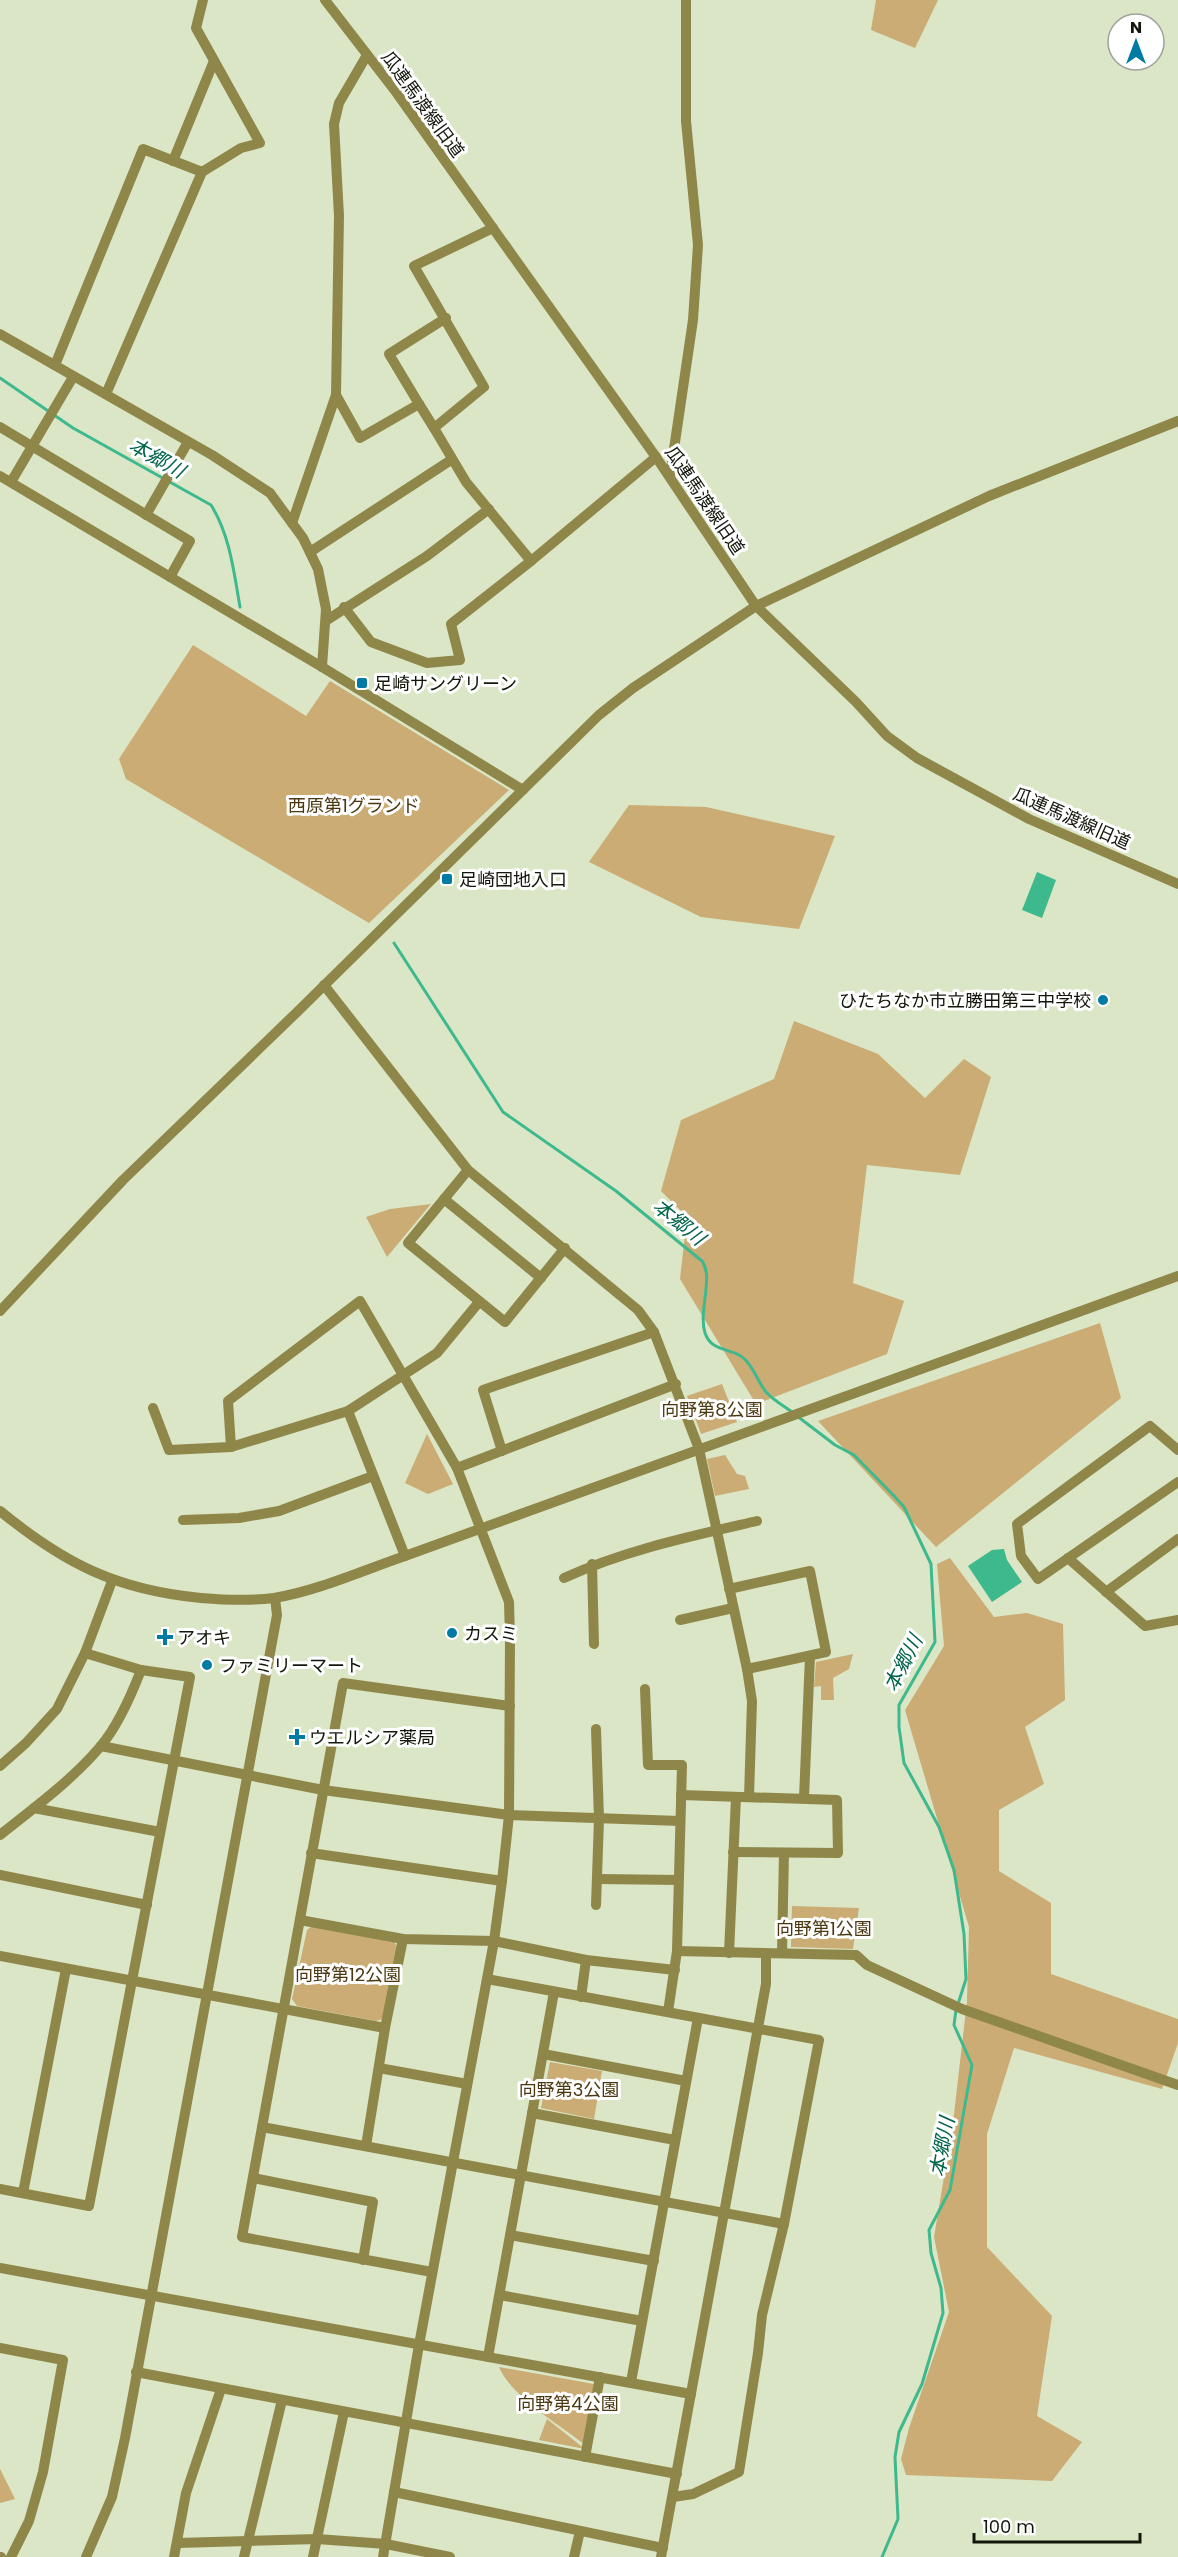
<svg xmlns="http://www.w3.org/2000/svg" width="1178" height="2557" font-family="Poppins,'Noto Sans JP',sans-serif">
  <rect width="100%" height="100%" fill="#dae6c6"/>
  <g fill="#cbac74">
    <path d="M 876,0 L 938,0 L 915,48 L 871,30 Z"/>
    <path d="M 193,645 L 306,716 L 330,681 L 509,790 L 369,923 L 126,779 L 119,759 Z"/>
    <path d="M 629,805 L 706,807 L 835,836 L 799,929 L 701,917 L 589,862 Z"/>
    <path d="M 794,1021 L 878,1054 L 925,1098 L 964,1059 L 991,1077 L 960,1175 L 867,1165 L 853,1283 L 904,1301 L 887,1354 L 756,1404 L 680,1279 L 687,1217 L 661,1191 L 681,1120 L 774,1079 Z"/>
    <path d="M 431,1204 L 387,1257 L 366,1217 L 390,1209 Z"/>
    <path d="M 1100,1323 L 1121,1398 L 936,1547 L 818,1421 Z"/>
    <path d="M 722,1384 L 737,1422 L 701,1434 L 687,1396 Z"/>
    <path d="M 427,1434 L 453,1484 L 428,1494 L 405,1483 Z"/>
    <path d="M 725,1455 L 737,1474 L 745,1476 L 749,1489 L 715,1496 L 707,1459 Z"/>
    <path d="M 950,1558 L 994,1617 L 1027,1613 L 1063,1624 L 1065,1700 L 1025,1727 L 1044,1784 L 999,1810 L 999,1871 L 1051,1903 L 1051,1974 L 1178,2019 L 1178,2043 L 1162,2089 L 1014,2048 L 987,2134 L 987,2247 L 1052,2316 L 1037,2416 L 1082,2442 L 1052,2481 L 906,2475 L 901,2459 L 909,2428 L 949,2312 L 934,2237 L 953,2123 L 967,2001 L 969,1927 L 905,1710 L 944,1646 L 937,1564 Z"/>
    <path d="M 853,1654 L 849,1669 L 833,1678 L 834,1700 L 821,1700 L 821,1686 L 814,1687 L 816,1662 Z"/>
    <path d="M 792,1906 L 859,1908 L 853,1949 L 791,1947 Z"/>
    <path d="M 312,1926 L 394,1942 L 399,1949 L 385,2018 L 376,2021 L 297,2006 L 292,1999 L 307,1930 Z"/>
    <path d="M 550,2062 L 602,2071 L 594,2119 L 541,2108 Z"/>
    <path d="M 499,2367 L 594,2384 L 584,2444 C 557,2423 512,2397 499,2367 Z"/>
    <path d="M 547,2419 L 585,2449 L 539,2440 Z"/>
    <path d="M 0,2469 L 15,2499 L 0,2503 Z"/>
  </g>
  <g fill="#3eb98e">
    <path d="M 1037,872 L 1056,880 L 1042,918 L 1022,910 Z"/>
    <path d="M 1004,1549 L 1007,1560 L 1022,1582 L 992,1602 L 968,1566 L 992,1550 Z"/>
  </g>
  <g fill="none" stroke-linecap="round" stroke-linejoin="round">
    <g stroke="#3eb98e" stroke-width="3">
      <path d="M 0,378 L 73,428 L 211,505 C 230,535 234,573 240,607"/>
      <path d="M 394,943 L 503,1112 L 616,1191 L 702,1261 C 714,1277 698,1312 705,1333 C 711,1350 725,1348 739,1355 C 752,1362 757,1381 766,1392 C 773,1400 784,1406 792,1412"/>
      <path d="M 797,1416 L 835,1445 L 854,1455 L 895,1497 L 904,1507 L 931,1564 L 935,1642 L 899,1705 L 899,1727 L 904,1763 L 939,1827 L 954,1870 L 964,1934 L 966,1979 L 958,2004"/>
      <path d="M 882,2557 L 898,2519 L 895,2457 L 899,2432 L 922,2384 L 943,2313 L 941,2288 L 931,2253 L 929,2230 L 950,2190 L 972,2065 L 954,2025 L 956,2010"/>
    </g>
    <g stroke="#8f8749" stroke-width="10">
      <path d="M 325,0 L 396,92 L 656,457 L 756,606 L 856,702 L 887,736 L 917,758 L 1029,819 L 1178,884"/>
      <path d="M 173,161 L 214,61"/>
      <path d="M 493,228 L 414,266 L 484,387 L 434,428 L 466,482 L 531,561 L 656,457"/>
      <path d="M 0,334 L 212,455 L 270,493 L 303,538 L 318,569 L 326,609 L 322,667"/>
      <path d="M 55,365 L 143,149 L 202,172"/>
      <path d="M 106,394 L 202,172 L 241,148 L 260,143 L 196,28 L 203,0"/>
      <path d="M 336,395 L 360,438 L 419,404 L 389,354 L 446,318"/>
      <path d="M 419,404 L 434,428"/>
      <path d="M 0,427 L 190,541 L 170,577"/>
      <path d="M 0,476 L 322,667 L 523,790"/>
      <path d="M 670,476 L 693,320 L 698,245 L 686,121 L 686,0"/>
      <path d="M 11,482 L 73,377"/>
      <path d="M 146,515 L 188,442"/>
      <path d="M 292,523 L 336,395 L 339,216 L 334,124 L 339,103 L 367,55"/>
      <path d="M 310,552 L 451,460"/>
      <path d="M 344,607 L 371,642 L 427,663 L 460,660 L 451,624 L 531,561"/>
      <path d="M 327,620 L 427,556 L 489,509"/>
      <path d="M 324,985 L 468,1170 L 638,1310 L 654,1332 L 699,1449 L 747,1669 L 752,1701 L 749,1797"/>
      <path d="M 468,1170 L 408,1243 L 505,1322 L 565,1248"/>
      <path d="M 444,1199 L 541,1278"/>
      <path d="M 0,1311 L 123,1180 L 293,1016 L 599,715 L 633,688 L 756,606 L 989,496 L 1178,421"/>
      <path d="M 153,1408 L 169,1450 L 231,1447 L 348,1411 L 437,1353 L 479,1302"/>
      <path d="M 348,1411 L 405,1556"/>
      <path d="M 231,1447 L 228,1401 L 360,1301 L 457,1468 L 509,1602 L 510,1639 L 509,1815 L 502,1881 L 494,1941 L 419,2345 L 383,2557"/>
      <path d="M 1178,1450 L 1150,1426 L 1017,1524 L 1021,1556 L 1038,1579 L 1178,1482"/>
      <path d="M 502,1451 L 483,1390 L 654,1332"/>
      <path d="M 457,1468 L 676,1384"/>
      <path d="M 0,1511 C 65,1564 117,1590 201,1598 C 225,1600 251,1601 274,1598 C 317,1591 364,1570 405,1556 L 1178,1276"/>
      <path d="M 183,1520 L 239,1518 L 279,1511 L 373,1476"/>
      <path d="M 1068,1558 L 1145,1626 L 1178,1620"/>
      <path d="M 592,1564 L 594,1644"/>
      <path d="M 564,1578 C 625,1550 692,1536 757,1521"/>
      <path d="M 729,1589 L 810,1571 L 826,1652 L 747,1669"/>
      <path d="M 1106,1592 L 1178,1539"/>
      <path d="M 680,1620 L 733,1608"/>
      <path d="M 85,1653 L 112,1581"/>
      <path d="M 645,1689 L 648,1765 L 682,1765 L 677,1951 L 668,2012"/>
      <path d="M 596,1729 L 599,1819 L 596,1905"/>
      <path d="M 101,1746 L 323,1790 L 509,1815 L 680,1821"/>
      <path d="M 0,1766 L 26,1743 L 57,1709 L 85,1653 L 141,1670 L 190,1677 L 89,2206 L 0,2189"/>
      <path d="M 681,1795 L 837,1800 L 838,1853 L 733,1852"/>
      <path d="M 804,1798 L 810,1656"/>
      <path d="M 34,1808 L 160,1832"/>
      <path d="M 0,1835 C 35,1807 71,1781 100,1747 C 118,1726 131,1696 141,1670"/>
      <path d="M 311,1853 L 502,1881"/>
      <path d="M 0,1875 L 147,1905"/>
      <path d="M 599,1879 L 678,1880"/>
      <path d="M 300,1920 L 403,1939 L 494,1941 L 586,1960 L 675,1970"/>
      <path d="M 677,1951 L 856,1955 L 867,1965 L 962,2009 L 1178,2085"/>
      <path d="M 729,1953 L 736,1797"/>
      <path d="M 782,1953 L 784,1853"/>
      <path d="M 0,1956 L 385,2028"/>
      <path d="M 487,1979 L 819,2040 L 784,2224 L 762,2315 L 758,2353 L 739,2472 L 693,2494 L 673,2497"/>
      <path d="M 581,1997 L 586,1960"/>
      <path d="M 543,2054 L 686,2081"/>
      <path d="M 379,2068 L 467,2084"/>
      <path d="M 532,2113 L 675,2140"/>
      <path d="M 262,2127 L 784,2224"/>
      <path d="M 366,2146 L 385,2028 L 403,1939"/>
      <path d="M 253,2178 L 373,2202 L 363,2260"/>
      <path d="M 23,2193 L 66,1969"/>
      <path d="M 510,2235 L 654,2261"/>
      <path d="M 0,2268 L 691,2394"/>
      <path d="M 432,2272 L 242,2237 L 343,1683 L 510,1706"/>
      <path d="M 500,2295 L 642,2321"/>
      <path d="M 0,2348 L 63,2360 L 43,2472 L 29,2521 L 11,2557"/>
      <path d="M 488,2357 L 554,1992"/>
      <path d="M 136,2372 L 677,2474"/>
      <path d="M 631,2382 L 698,2018"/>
      <path d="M 585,2457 L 600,2377"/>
      <path d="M 394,2492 L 663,2548"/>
      <path d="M 178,2543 L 317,2539 L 386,2544 L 450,2557"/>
      <path d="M 0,2557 L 1,2557"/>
      <path d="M 86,2557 L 112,2497 L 125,2438 L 277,1615 L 275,1598"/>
      <path d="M 174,2557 L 186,2493 L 221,2389"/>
      <path d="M 244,2557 L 282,2400"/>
      <path d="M 313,2557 L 344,2412"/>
      <path d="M 574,2557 L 580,2531"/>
      <path d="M 661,2557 L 766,1984 L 766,1954"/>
    </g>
  </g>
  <g fill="#017ba3" stroke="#fff" stroke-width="2">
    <rect x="356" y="677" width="12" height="12" rx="3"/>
    <rect x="441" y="873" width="12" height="12" rx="3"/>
    <circle cx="1103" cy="1000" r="6"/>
    <circle cx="452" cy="1633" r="6"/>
    <path d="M162 1628h6v6h6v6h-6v6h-6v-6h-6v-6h6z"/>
    <circle cx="207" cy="1665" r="6"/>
    <path d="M294 1728h6v6h6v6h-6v6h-6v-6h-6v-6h6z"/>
  </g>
  <g text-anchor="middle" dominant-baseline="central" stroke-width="6" stroke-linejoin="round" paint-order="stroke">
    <g font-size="18" fill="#12160b" stroke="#fff">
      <text transform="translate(423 104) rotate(54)">瓜連馬渡線旧道</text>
      <text transform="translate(705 500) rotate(56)">瓜連馬渡線旧道</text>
      <text transform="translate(1072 818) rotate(24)">瓜連馬渡線旧道</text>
    </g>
    <g font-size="18" fill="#12160b" stroke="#fff" text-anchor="start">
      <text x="374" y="683">足崎サングリーン</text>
      <text x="459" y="879">足崎団地入口</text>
      <text x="1091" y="1000" text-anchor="end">ひたちなか市立勝田第三中学校</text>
      <text x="464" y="1633">カスミ</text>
      <text x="177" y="1637">アオキ</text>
      <text x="219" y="1665">ファミリーマート</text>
      <text x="309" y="1737">ウエルシア薬局</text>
    </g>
    <g font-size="18" fill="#4c3810" stroke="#fff">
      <text x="354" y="805">西原第1グランド</text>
      <text x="712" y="1409">向野第8公園</text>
      <text x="824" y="1928">向野第1公園</text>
      <text x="348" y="1974">向野第12公園</text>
      <text x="569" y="2089">向野第3公園</text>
      <text x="568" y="2403">向野第4公園</text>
    </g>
    <g font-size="20" font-style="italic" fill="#006448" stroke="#fff">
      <text transform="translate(157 458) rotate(29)">本郷川</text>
      <text transform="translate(679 1222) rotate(39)">本郷川</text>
      <text transform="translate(903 1663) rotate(-63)">本郷川</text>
      <text transform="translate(942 2147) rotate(-80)">本郷川</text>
    </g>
  </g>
  <g transform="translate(1136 42)"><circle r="28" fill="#ffffff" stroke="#a0a29d" stroke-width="1.5"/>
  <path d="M0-4.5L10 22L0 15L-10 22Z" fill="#017ba3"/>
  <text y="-9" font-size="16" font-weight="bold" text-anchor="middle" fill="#12160b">N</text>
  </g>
  <path d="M974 2533v9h166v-9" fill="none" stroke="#12160b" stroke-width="3"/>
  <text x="983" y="2533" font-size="18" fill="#12160b" stroke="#ffffff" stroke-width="4.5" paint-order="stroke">100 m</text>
</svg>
